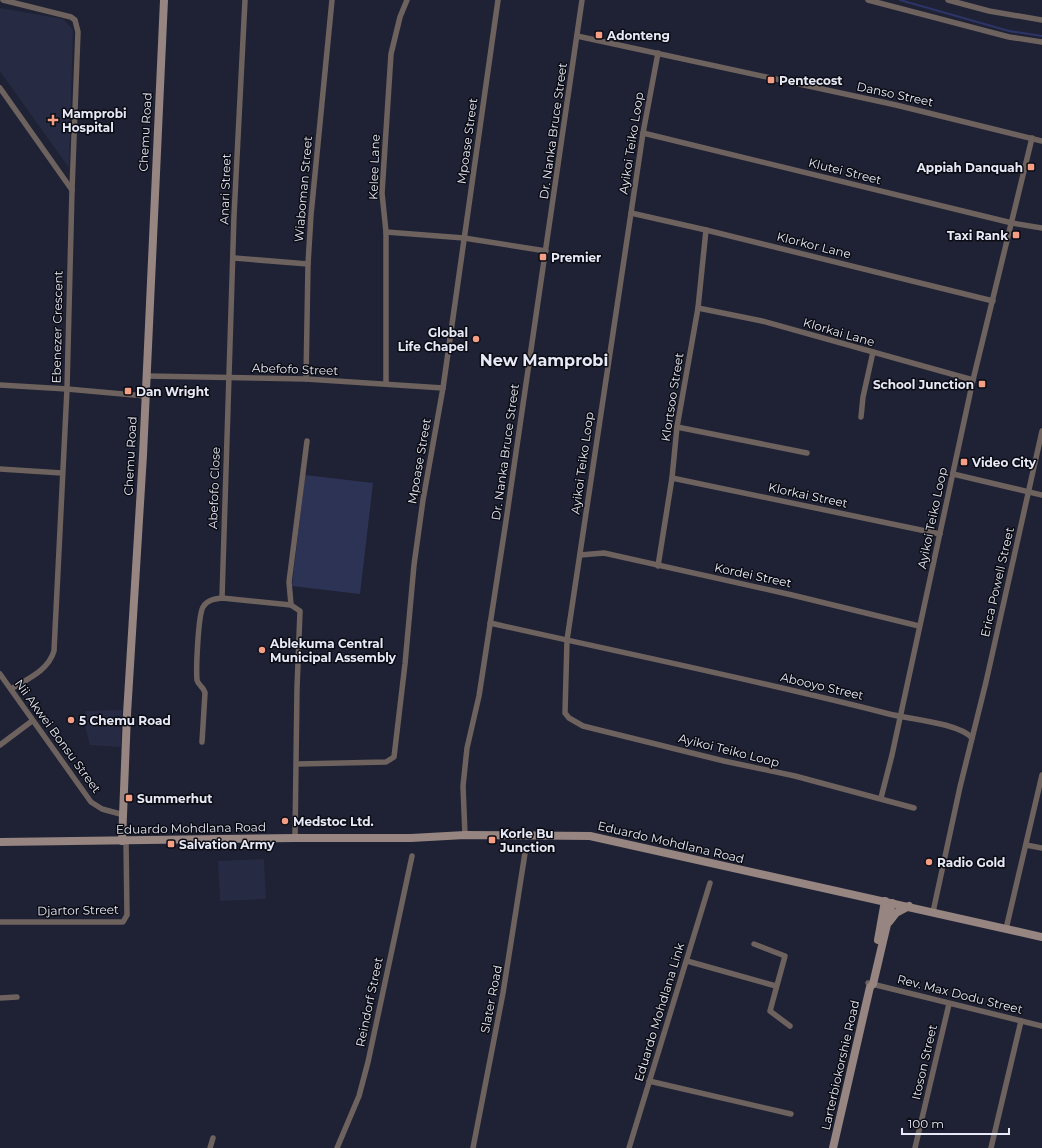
<svg xmlns="http://www.w3.org/2000/svg" width="1042" height="1148" font-family="Montserrat,sans-serif">
  <rect width="100%" height="100%" fill="#1f2234"/>
  <g fill="#262b43">
    <path d="M 0,8 L 63,19 L 73,30 L 69,168 L 0,71 Z"/>
    <path d="M 122,710 L 121,747 L 90,745 L 85,726 L 87,725 L 85,711 Z"/>
    <path d="M 264,859 L 266,899 L 220,901 L 218,861 Z"/>
  </g>
  <path fill="#2d3354" d="M 305,475 L 373,483 L 360,594 L 292,586 Z"/>
  <g fill="none" stroke-linecap="round" stroke-linejoin="round">
    <path stroke="#2d3568" stroke-width="2" d="M 900,0 L 1009,31 L 1042,36"/>
    <g stroke="#6d625e" stroke-width="5.5">
      <path d="M 3,0 L 71,17 L 75,20 L 78,32 L 72,190 L 67,389 L 54,651 C 48,671 27,679 11,689"/>
      <path d="M 868,0 L 1009,37 L 1042,42"/>
      <path d="M 948,0 L 989,11 L 1042,20"/>
      <path d="M 577,36 L 896,105 L 1042,141"/>
      <path d="M 658,53 L 643,133 L 567,640 L 565,713 L 569,718 L 583,726 L 724,761 L 795,776 L 914,808"/>
      <path d="M 0,88 L 72,190"/>
      <path d="M 643,133 L 1012,223 L 1042,228"/>
      <path d="M 631,213 L 706,230 L 993,301"/>
      <path d="M 386,232 L 464,238 L 546,251"/>
      <path d="M 234,258 L 308,264"/>
      <path d="M 698,308 L 762,321 L 973,380"/>
      <path d="M 147,376 L 306,379 L 443,388"/>
      <path d="M 306,379 L 308,264 L 311,215 L 332,0"/>
      <path d="M 386,384 L 386,232 L 382,193 L 391,54 L 400,17 L 407,0"/>
      <path d="M 0,385 L 67,389 L 145,396"/>
      <path d="M 861,417 L 863,397 L 873,352"/>
      <path d="M 677,427 L 807,453"/>
      <path d="M 0,469 L 62,473"/>
      <path d="M 953,474 L 1042,495"/>
      <path d="M 672,478 L 940,534"/>
      <path d="M 580,555 L 604,553 L 792,595 L 919,626"/>
      <path d="M 658,566 L 672,478 L 677,427 L 698,308 L 706,230"/>
      <path d="M 222,598 L 234,216 L 245,0"/>
      <path d="M 291,605 L 289,582 L 307,441"/>
      <path d="M 490,623 C 623,653 757,680 889,714 C 909,719 959,723 972,738"/>
      <path d="M 0,674 L 91,802 L 102,809 L 124,815"/>
      <path d="M 202,742 L 205,693 C 204,687 198,685 197,680 C 196,669 198,616 203,607 C 207,600 214,599 222,598 L 291,605 L 300,611 L 297,688 L 295,838"/>
      <path d="M 0,745 L 32,721"/>
      <path d="M 297,764 L 386,762 L 394,757 L 405,664 L 414,565 L 423,500 L 443,388 L 498,0"/>
      <path d="M 881,798 L 892,755 L 973,380 L 1032,138"/>
      <path d="M 465,835 L 463,786 L 467,748 L 479,696 L 506,521 L 582,0"/>
      <path d="M 1026,845 L 1042,848"/>
      <path d="M 933,912 L 960,787 L 986,682 L 1042,431"/>
      <path d="M 0,922 L 123,922 L 127,915 L 126,841"/>
      <path d="M 1006,929 L 1042,775"/>
      <path d="M 754,944 L 785,956 L 770,1011 L 790,1026"/>
      <path d="M 687,961 L 776,986"/>
      <path d="M 868,983 L 1042,1026"/>
      <path d="M 0,998 L 17,997"/>
      <path d="M 649,1081 L 791,1114"/>
      <path d="M 210,1148 L 213,1138"/>
      <path d="M 337,1148 L 359,1096 L 368,1062 L 412,856"/>
      <path d="M 473,1148 L 503,993 L 525,853"/>
      <path d="M 629,1148 L 710,883"/>
      <path d="M 915,1148 L 949,1004"/>
      <path d="M 991,1148 L 1021,1021"/>
    </g>
    <g stroke="#968580" stroke-width="8">
      <path d="M 122,841 L 127,714 L 143,455 L 164,0"/>
      <path d="M 0,842 L 295,838 L 411,838 L 465,835 L 590,836 L 1042,937"/>
      <path d="M 889,922 L 896,913 L 909,906"/>
      <path d="M 878,940 L 885,901"/>
      <path d="M 833,1148 L 870,987 L 873,984 L 892,903"/>
    </g>
  </g>
  <g fill="#f49e86" stroke="#0b0c14" stroke-width="1.5">
    <rect x="595" y="31" width="8" height="8" rx="2"/>
    <rect x="767" y="76" width="8" height="8" rx="2"/>
    <path d="M51 114h4v4h4v4h-4v4h-4v-4h-4v-4h4z"/>
    <rect x="1027" y="163" width="8" height="8" rx="2"/>
    <rect x="1012" y="231" width="8" height="8" rx="2"/>
    <rect x="539" y="253" width="8" height="8" rx="2"/>
    <circle cx="476" cy="339" r="4"/>
    <rect x="978" y="380" width="8" height="8" rx="2"/>
    <rect x="124" y="387" width="8" height="8" rx="2"/>
    <rect x="960" y="458" width="8" height="8" rx="2"/>
    <circle cx="262" cy="650" r="4"/>
    <circle cx="71" cy="720" r="4"/>
    <rect x="125" y="794" width="8" height="8" rx="2"/>
    <circle cx="285" cy="821" r="4"/>
    <rect x="488" y="836" width="8" height="8" rx="2"/>
    <rect x="167" y="840" width="8" height="8" rx="2"/>
    <circle cx="929" cy="862" r="4"/>
  </g>
  <g text-anchor="middle" dominant-baseline="central" stroke-width="3" stroke-linejoin="round" paint-order="stroke">
    <g font-size="12" font-weight="bold" fill="#e7eaf6" stroke="#0b0c14" text-anchor="start">
      <text x="607" y="35">Adonteng</text>
      <text x="779" y="80">Pentecost</text>
      <text x="62" y="113">Mamprobi<tspan x="62" dy="14">Hospital</tspan></text>
      <text x="1023" y="167" text-anchor="end">Appiah Danquah</text>
      <text x="1008" y="235" text-anchor="end">Taxi Rank</text>
      <text x="551" y="257">Premier</text>
      <text x="468" y="332" text-anchor="end">Global<tspan x="468" dy="14">Life Chapel</tspan></text>
      <text x="974" y="384" text-anchor="end">School Junction</text>
      <text x="136" y="391">Dan Wright</text>
      <text x="972" y="462">Video City</text>
      <text x="270" y="643">Ablekuma Central<tspan x="270" dy="14">Municipal Assembly</tspan></text>
      <text x="79" y="720">5 Chemu Road</text>
      <text x="137" y="798">Summerhut</text>
      <text x="293" y="821">Medstoc Ltd.</text>
      <text x="500" y="833">Korle Bu<tspan x="500" dy="14">Junction</tspan></text>
      <text x="179" y="844">Salvation Army</text>
      <text x="937" y="862">Radio Gold</text>
    </g>
    <g font-size="12" fill="#e7eaf6" stroke="#0b0c14">
      <text transform="translate(895 94) rotate(12)">Danso Street</text>
      <text transform="translate(553 131) rotate(-82)">Dr. Nanka Bruce Street</text>
      <text transform="translate(145 132) rotate(-87)">Chemu Road</text>
      <text transform="translate(467 141) rotate(-82)">Mpoase Street</text>
      <text transform="translate(631 143) rotate(-81)">Ayikoi Teiko Loop</text>
      <text transform="translate(374 167) rotate(-88)">Kelee Lane</text>
      <text transform="translate(845 171) rotate(14)">Klutei Street</text>
      <text transform="translate(225 189) rotate(-88)">Anari Street</text>
      <text transform="translate(303 189) rotate(-85)">Wiaboman Street</text>
      <text transform="translate(814 245) rotate(14)">Klorkor Lane</text>
      <text transform="translate(57 327) rotate(-89)">Ebenezer Crescent</text>
      <text transform="translate(839 332) rotate(16)">Klorkai Lane</text>
      <text transform="translate(295 369) rotate(2)">Abefofo Street</text>
      <text transform="translate(672 397) rotate(-81)">Klortsoo Street</text>
      <text transform="translate(505 452) rotate(-82)">Dr. Nanka Bruce Street</text>
      <text transform="translate(130 456) rotate(-87)">Chemu Road</text>
      <text transform="translate(419 461) rotate(-80)">Mpoase Street</text>
      <text transform="translate(582 463) rotate(-82)">Ayikoi Teiko Loop</text>
      <text transform="translate(214 488) rotate(-88)">Abefofo Close</text>
      <text transform="translate(808 495) rotate(12)">Klorkai Street</text>
      <text transform="translate(932 518) rotate(-78)">Ayikoi Teiko Loop</text>
      <text transform="translate(753 575) rotate(12)">Kordei Street</text>
      <text transform="translate(997 582) rotate(-77)">Erica Powell Street</text>
      <text transform="translate(822 686) rotate(13)">Abooyo Street</text>
      <text transform="translate(58 736) rotate(54)">Nii Akwei Bonsu Street</text>
      <text transform="translate(729 750) rotate(14)">Ayikoi Teiko Loop</text>
      <text transform="translate(191 828) rotate(-1)">Eduardo Mohdlana Road</text>
      <text transform="translate(671 842) rotate(13)">Eduardo Mohdlana Road</text>
      <text transform="translate(78 910) rotate(-1)">Djartor Street</text>
      <text transform="translate(960 994) rotate(14)">Rev. Max Dodu Street</text>
      <text transform="translate(491 999) rotate(-79)">Slater Road</text>
      <text transform="translate(369 1002) rotate(-78)">Reindorf Street</text>
      <text transform="translate(659 1012) rotate(-73)">Eduardo Mohdlana Link</text>
      <text transform="translate(924 1062) rotate(-77)">Itoson Street</text>
      <text transform="translate(840 1065) rotate(-77)">Larterbiokorshie Road</text>
    </g>
    <g font-size="16" font-weight="bold" fill="#e7eaf6" stroke="#0b0c14">
      <text x="544" y="360">New Mamprobi</text>
    </g>
  </g>
  <path d="M902 1128v6h107v-6" fill="none" stroke="#e7eaf6" stroke-width="2"/>
  <text x="908" y="1128" font-size="12" fill="#e7eaf6" stroke="#0b0c14" stroke-width="3" paint-order="stroke">100 m</text>
</svg>
